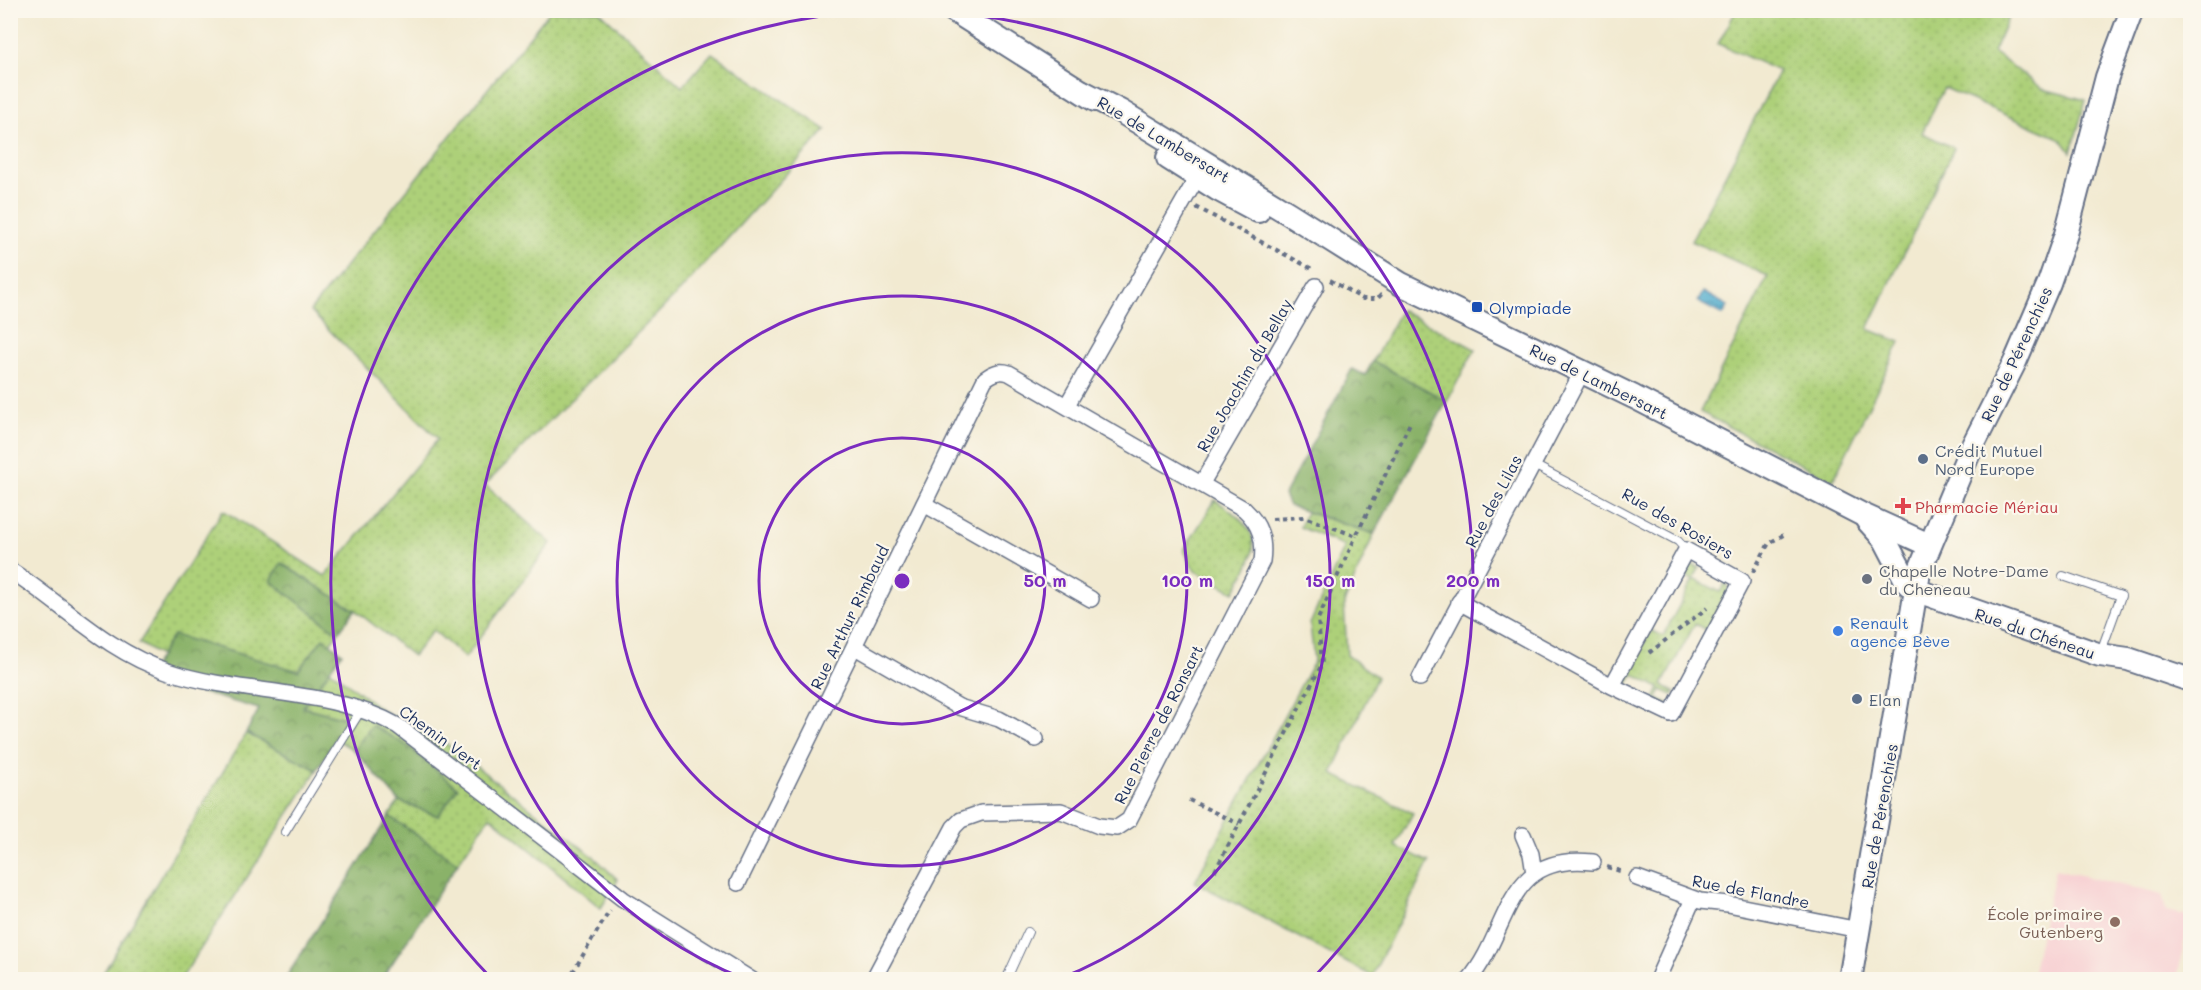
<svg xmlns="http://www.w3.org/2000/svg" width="2201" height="990" font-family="Mali,sans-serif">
  <defs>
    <pattern id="grass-dots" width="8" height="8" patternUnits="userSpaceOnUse" patternTransform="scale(1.5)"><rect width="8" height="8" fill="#add079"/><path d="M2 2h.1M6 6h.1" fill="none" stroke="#94b36b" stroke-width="1.8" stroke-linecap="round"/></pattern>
    <pattern id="forest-crowns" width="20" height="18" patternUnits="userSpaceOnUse" patternTransform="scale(1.5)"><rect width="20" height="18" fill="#8ab269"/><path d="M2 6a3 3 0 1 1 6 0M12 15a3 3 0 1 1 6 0" fill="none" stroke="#70915a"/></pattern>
    <pattern id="water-waves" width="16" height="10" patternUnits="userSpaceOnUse" patternTransform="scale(1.5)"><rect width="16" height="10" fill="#4faccd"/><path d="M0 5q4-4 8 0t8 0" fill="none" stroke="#418caa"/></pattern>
  </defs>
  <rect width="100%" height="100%" fill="#fbf7ec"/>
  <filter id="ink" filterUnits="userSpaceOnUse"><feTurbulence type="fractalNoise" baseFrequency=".0167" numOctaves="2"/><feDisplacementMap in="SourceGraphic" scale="12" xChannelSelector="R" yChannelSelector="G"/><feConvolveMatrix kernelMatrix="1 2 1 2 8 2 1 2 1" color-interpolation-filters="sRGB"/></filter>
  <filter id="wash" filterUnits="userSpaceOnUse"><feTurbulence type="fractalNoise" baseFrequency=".008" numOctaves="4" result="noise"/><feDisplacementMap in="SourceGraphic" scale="24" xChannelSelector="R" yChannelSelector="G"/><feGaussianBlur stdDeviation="1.35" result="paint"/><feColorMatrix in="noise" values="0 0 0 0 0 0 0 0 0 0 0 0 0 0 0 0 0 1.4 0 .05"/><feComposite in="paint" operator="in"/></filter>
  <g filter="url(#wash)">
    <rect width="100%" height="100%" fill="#f2ead1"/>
    <path fill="#f7cfd2" d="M 2055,869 L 2162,895 L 2166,911 L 2189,916 L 2177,979 L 2031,979 Z"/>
    <g fill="url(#grass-dots)" stroke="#64806c" stroke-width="1.5">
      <path d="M 550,11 L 599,11 L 682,87 L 712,53 L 826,130 L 681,290 L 485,485 L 551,543 L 465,658 L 433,630 L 413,656 L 355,610 L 281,564 L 271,581 L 338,633 L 330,644 L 323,639 L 298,671 L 173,635 L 160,656 L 139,643 L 223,510 L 325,576 L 438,439 L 310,311 Z"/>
      <path d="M 1736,11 L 1993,11 L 2008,18 L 1993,52 L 2043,89 L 2086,100 L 2071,152 L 2061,139 L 1944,88 L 1922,133 L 1954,148 L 1868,329 L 1900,342 L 1833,481 L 1700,412 L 1768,276 L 1691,241 L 1779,71 L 1718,44 Z"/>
      <path d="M 1401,310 L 1475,349 L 1447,401 L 1373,361 Z"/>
      <path d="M 1215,500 C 1263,531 1262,546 1234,592 L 1195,571 L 1184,550 Z"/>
      <path d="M 1306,512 L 1374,534 L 1344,603 L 1347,655 L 1377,677 L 1332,774 L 1413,813 L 1395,846 L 1429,862 L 1372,976 L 1195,882 L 1314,661 L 1310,624 L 1345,546 L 1300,527 Z"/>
      <path d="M 1689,562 L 1699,568 L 1694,579 L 1720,592 L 1726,582 L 1729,589 L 1707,630 L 1695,624 L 1662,685 L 1675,692 L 1673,695 L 1661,690 L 1657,698 L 1669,704 L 1665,706 L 1654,699 L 1659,688 L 1633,674 L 1627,685 L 1624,680 L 1651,630 L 1663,636 L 1693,580 L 1681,574 Z"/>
      <path d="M 330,670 L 381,709 L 412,727 L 417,721 L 594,857 L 618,880 L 601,908 L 490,816 L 458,863 L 389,816 L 399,801 L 438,816 L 372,726 L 354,750 L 337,740 L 348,719 L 303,707 Z"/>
      <path d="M 246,733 L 317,770 L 181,979 L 99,980 Z"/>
    </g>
    <g fill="url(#forest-crowns)" stroke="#527064" stroke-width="1.5">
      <path d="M 1373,361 L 1447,401 L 1374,534 L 1289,506 L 1284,495 L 1352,369 L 1365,375 Z"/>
      <path d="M 281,563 L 355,610 L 338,633 L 271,581 Z"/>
      <path d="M 173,635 L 298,671 L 323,638 L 342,653 L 303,707 L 348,719 L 317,770 L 246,733 L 259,709 L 147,677 Z"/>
      <path d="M 372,725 L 406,745 L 458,788 L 438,816 L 399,801 L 354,750 Z"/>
      <path d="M 389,816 L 458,863 L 382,979 L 285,979 Z"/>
    </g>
    <path fill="url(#water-waves)" stroke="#356e96" stroke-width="1.5" d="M 1703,292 L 1728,306 L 1723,315 L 1698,302 Z"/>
  </g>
  <g filter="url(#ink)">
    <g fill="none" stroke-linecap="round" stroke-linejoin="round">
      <defs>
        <g id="lane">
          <path d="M 1532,464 L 1678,541 L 1686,550"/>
          <path d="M 2063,576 L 2121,596 L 2100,654"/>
          <path d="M 2186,813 L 2190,815"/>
          <path d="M 285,832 L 361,710"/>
          <path d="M 1006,980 L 1028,932"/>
        </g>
        <g id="street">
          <path d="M 1067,405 L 1202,169"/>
          <path d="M 1202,483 L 1316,286"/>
          <path d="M 924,504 L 1091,599"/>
          <path d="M 10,570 C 63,604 106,651 167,671 C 242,696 328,687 398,726 L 623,899 L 752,980"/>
          <path d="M 1459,602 L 1612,686 L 1671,714 L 1742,581 L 1686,550 L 1612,686"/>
          <path d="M 855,647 L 959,707 L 999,719 L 1036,739"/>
          <path d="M 1420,678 L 1582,372"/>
          <path d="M 1523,835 L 1531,854 L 1534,873"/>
          <path d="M 1637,878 L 1700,901 L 1728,904 L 1859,930"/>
          <path d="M 738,883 L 985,379 C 993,373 999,370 1009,373 L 1244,509 C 1260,524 1265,540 1262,561 L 1129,820 L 1117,828 L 1099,826 L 1061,811 L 981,813 L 961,820 L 954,827 L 873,980"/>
          <path d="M 1469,980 C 1512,928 1503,852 1593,862"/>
          <path d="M 1657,980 L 1693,899"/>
        </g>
        <g id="secondary">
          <path d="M 953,10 L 1095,100"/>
          <path d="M 1083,92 L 1120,111 L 1288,213 L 1401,284 L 1634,397 L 1863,515 L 1929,545"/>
          <path d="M 1168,158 L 1217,189 L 1258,211"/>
          <path d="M 1867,520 L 1885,540 L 1908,584 L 1915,590 L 2100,655 L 2128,659 L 2190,680"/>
          <path d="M 1850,980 L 1919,572 L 1968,455 L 2015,362 L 2049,283 L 2066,234 L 2107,77 L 2132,10"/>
        </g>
      </defs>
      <use href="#lane" stroke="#667086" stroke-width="10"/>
      <use href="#street" stroke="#667086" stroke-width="18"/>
      <use href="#secondary" stroke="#667086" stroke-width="26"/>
      <g stroke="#667086" stroke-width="4" stroke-dasharray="4.5 4.5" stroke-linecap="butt">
        <path d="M 1196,207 L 1314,270"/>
        <path d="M 1330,280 L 1363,299 L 1377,299 L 1382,294"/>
        <path d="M 1272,519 L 1304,517 L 1356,536 L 1411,421"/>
        <path d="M 1753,572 L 1769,543 L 1787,533"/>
        <path d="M 1649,653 L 1707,608"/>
        <path d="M 1189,800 L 1239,824"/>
        <path d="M 1607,867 L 1623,872"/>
        <path d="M 1215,871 L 1322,664 L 1318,619 L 1356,536"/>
        <path d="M 568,980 L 610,910"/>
      </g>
      <use href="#lane" stroke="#fff" stroke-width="8"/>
      <use href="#street" stroke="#fff" stroke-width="15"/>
      <use href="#secondary" stroke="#fff" stroke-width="22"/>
    </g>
  </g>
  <g fill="none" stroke="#7b2cbf" stroke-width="3">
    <circle cx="902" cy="581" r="143"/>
    <circle cx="902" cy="581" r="285"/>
    <path d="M745 979A428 428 0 1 1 1059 979"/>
    <path d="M491 978A571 571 0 0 1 877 11M927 11A571 571 0 0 1 1313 978"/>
  </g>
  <rect fill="#1a4fb4" stroke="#fbf7ec" stroke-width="2" x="1471" y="301" width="12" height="12" rx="3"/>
  <g fill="#5c6f8a" stroke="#fbf7ec" stroke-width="2">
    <circle cx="1923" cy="459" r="6"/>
    <circle cx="1857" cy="699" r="6"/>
  </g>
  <path fill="#e0444e" stroke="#fbf7ec" stroke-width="2" d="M1900 497h6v6h6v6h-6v6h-6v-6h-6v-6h6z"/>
  <circle fill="#6b7280" stroke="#fbf7ec" stroke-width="2" cx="1867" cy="579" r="6"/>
  <circle fill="#3f7fe0" stroke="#fbf7ec" stroke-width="2" cx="1838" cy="631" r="6"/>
  <circle fill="#8d6e63" stroke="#fbf7ec" stroke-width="2" cx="2115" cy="922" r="6"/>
  <g text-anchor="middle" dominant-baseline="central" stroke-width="4.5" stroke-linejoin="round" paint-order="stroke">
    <g font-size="16" fill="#1b2f5e" stroke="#fbf7ec">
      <text transform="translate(1164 139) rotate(31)">Rue de Lambersart</text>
      <text transform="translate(2016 354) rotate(-65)">Rue de Pérenchies</text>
      <text transform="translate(1244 375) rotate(-60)">Rue Joachim du Bellay</text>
      <text transform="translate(1599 381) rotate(26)">Rue de Lambersart</text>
      <text transform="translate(1493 501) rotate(-62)">Rue des Lilas</text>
      <text transform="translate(1678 523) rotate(30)">Rue des Rosiers</text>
      <text transform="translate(849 617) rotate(-64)">Rue Arthur Rimbaud</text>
      <text transform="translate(2035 633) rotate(19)">Rue du Chéneau</text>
      <text transform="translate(1158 724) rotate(-63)">Rue Pierre de Ronsart</text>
      <text transform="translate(441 737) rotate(36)">Chemin Vert</text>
      <text transform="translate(1879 816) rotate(-80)">Rue de Pérenchies</text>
      <text transform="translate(1751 891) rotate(11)">Rue de Flandre</text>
    </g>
    <g font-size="16" fill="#164399" stroke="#fbf7ec" text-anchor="start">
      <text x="1489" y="307">Olympiade</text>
    </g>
    <g font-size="16" fill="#4e5e75" stroke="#fbf7ec" text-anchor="start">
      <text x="1935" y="450">Crédit Mutuel<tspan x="1935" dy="18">Nord Europe</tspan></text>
      <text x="1869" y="699">Elan</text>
    </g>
    <g font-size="16" fill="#be3a42" stroke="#fbf7ec" text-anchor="start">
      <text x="1915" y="506">Pharmacie Mériau</text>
    </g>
    <g font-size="16" fill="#5b616d" stroke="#fbf7ec" text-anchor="start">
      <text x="1879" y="570">Chapelle Notre-Dame<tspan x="1879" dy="18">du Cheneau</tspan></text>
    </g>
    <g font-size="16" fill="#366cbe" stroke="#fbf7ec" text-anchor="start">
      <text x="1850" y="622">Renault<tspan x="1850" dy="18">agence Bève</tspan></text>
    </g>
    <g font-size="16" fill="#785e54" stroke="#fbf7ec" text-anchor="end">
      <text x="2103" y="913">École primaire<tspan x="2103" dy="18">Gutenberg</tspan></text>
    </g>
  </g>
  <circle cx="902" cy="581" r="9" fill="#7b2cbf" stroke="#fbf7ec" stroke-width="3"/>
  <g font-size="18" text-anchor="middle" font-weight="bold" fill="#7b2cbf" stroke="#fbf7ec" stroke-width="4.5" stroke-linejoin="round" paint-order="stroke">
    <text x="1045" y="587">50 m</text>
    <text x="1187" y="587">100 m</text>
    <text x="1330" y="587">150 m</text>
    <text x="1473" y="587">200 m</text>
  </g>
  <rect width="2201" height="990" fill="none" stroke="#fbf7ec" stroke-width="36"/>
</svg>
